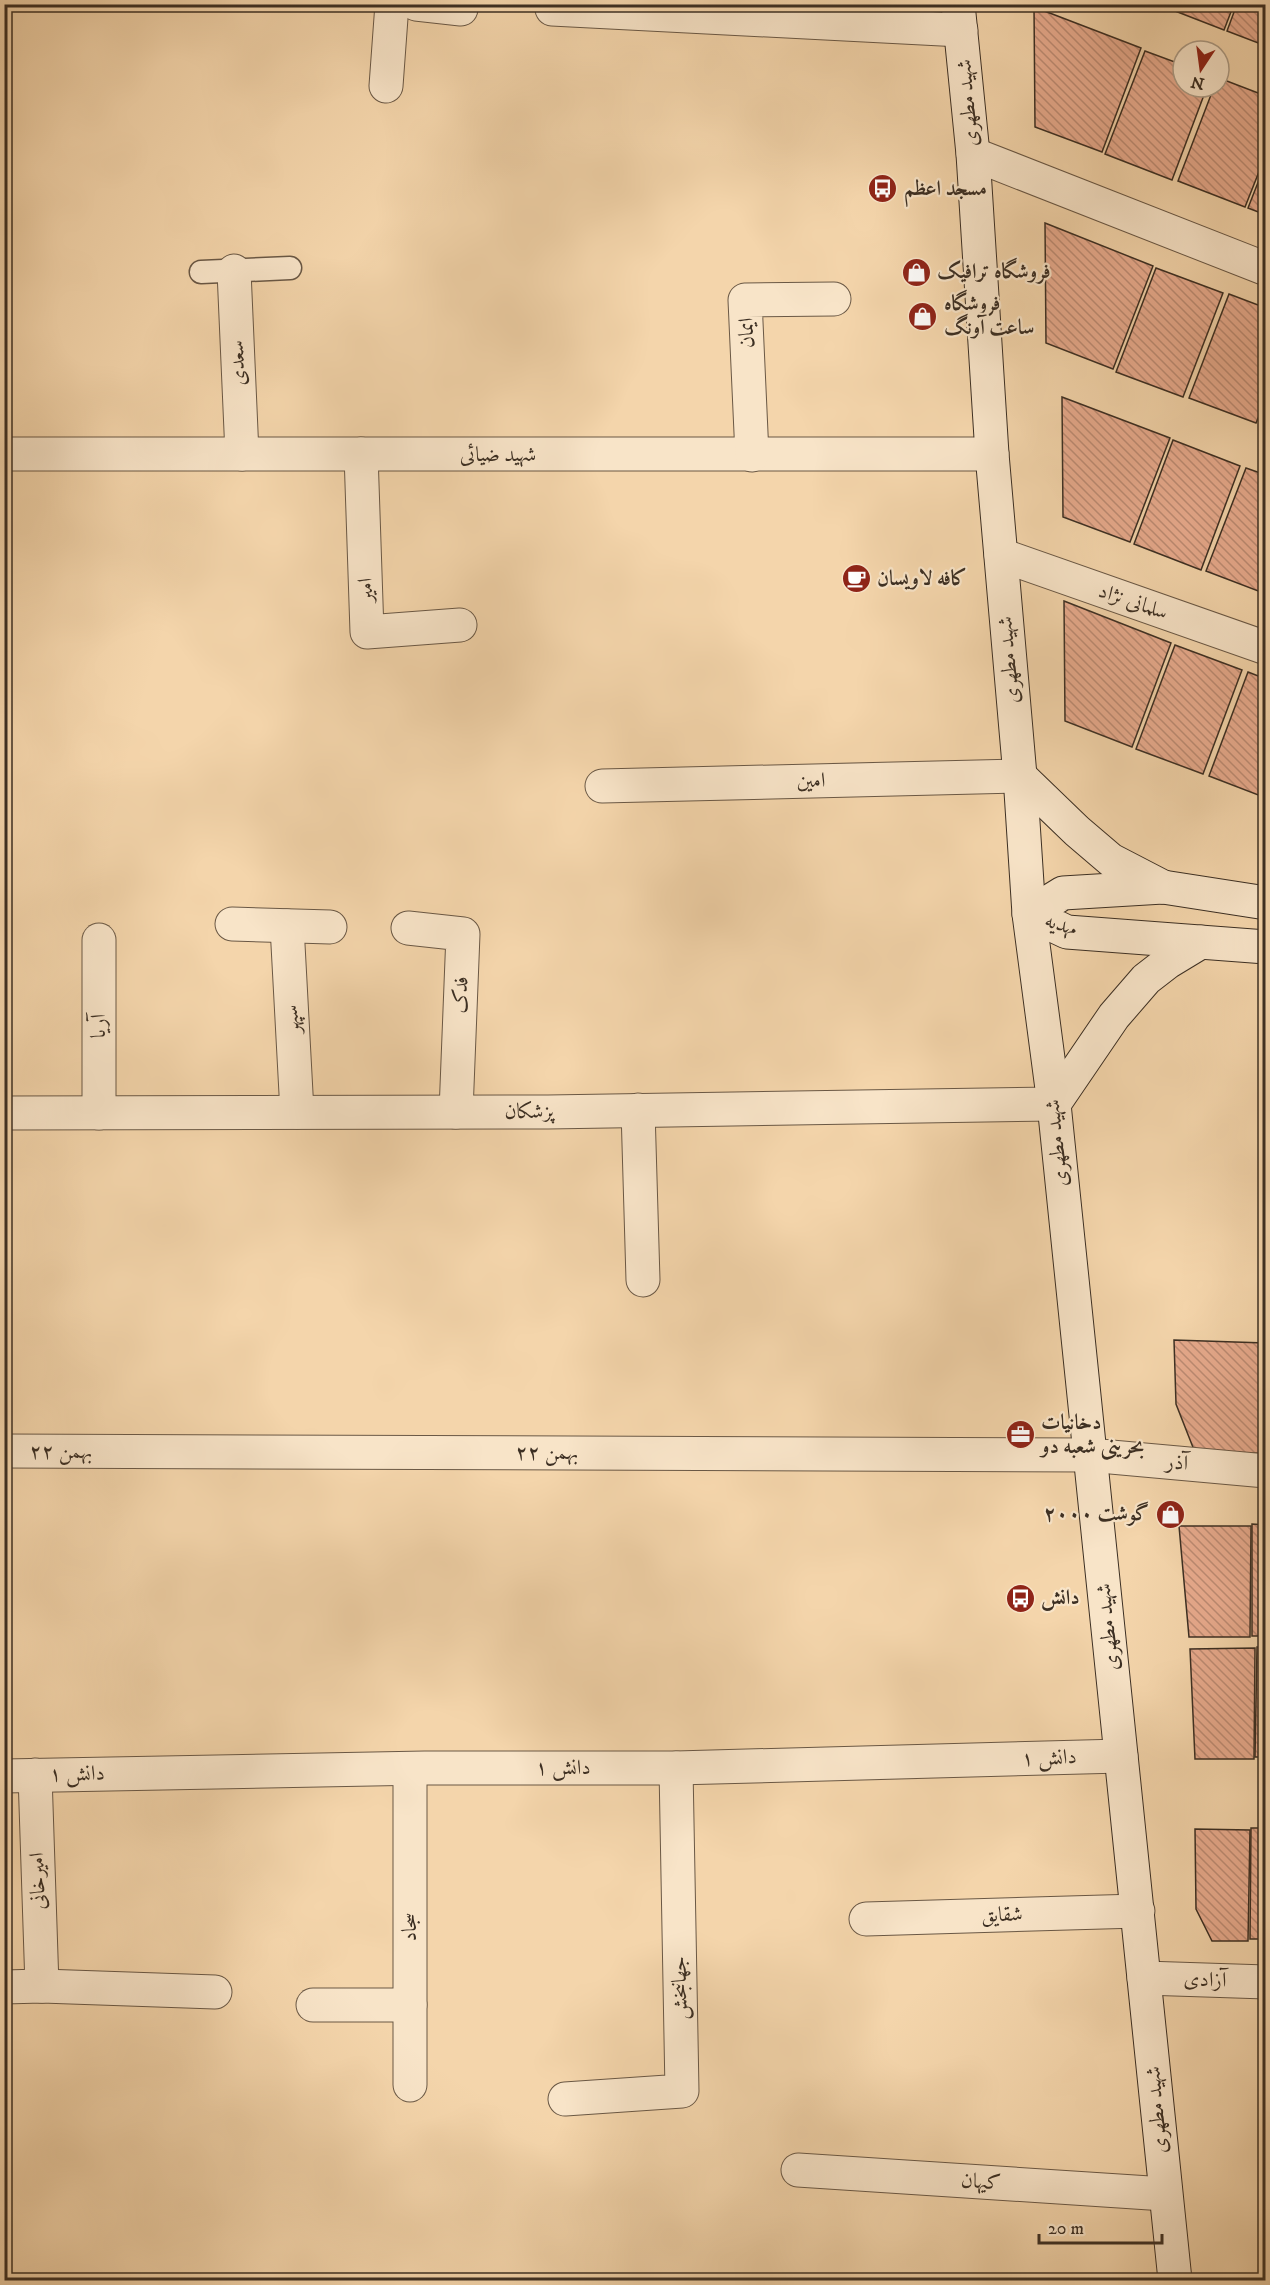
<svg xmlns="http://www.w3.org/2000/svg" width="1270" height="2285" font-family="'IM FELL DW Pica',Amiri,serif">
  <defs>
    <pattern id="building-back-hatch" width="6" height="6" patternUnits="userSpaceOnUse" patternTransform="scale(1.5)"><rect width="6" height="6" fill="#e8ab8e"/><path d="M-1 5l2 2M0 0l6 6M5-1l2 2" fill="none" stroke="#bd8c74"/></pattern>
  </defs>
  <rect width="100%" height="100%" fill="#f4d5ab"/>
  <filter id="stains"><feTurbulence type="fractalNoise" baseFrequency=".00333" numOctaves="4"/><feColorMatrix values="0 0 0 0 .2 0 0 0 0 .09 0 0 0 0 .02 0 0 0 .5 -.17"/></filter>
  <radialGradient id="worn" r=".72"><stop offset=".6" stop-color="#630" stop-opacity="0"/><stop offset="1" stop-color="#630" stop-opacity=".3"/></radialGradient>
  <g fill="url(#building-back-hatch)" stroke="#3c2f23" stroke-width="1.5">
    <path d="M 1157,4 L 1234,4 L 1224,30 Z"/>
    <path d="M 1237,4 L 1266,4 L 1266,46 L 1227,31 Z"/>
    <path d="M 1034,7 L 1141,48 L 1102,152 L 1035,127 Z"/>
    <path d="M 1145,51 L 1183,65 L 1183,87 L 1207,87 L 1172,180 L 1105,154 Z"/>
    <path d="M 1219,78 L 1266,96 L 1266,154 L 1245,207 L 1178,181 L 1214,87 L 1219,87 Z"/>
    <path d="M 1266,162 L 1266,215 L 1248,208 Z"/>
    <path d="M 1045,223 L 1153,266 L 1113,369 L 1046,343 Z"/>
    <path d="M 1156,268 L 1223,293 L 1183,397 L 1116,372 Z"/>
    <path d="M 1229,294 L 1266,308 L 1266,399 L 1256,423 L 1189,398 Z"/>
    <path d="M 1062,397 L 1170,438 L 1130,542 L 1063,517 Z"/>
    <path d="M 1266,407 L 1266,427 L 1259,425 Z"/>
    <path d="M 1173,440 L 1240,466 L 1201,570 L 1134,544 Z"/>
    <path d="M 1246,468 L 1266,475 L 1266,594 L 1206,571 Z"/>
    <path d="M 1064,601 L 1171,643 L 1132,747 L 1065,721 Z"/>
    <path d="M 1175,645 L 1242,670 L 1203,774 L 1136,749 Z"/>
    <path d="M 1248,672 L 1266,679 L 1266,798 L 1209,776 Z"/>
    <path d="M 1259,1177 L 1266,1177 L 1266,1287 L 1261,1287 Z"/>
    <path d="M 1174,1340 L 1265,1343 L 1266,1453 L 1196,1455 L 1176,1404 Z"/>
    <path d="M 1252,1524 L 1266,1525 L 1266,1636 L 1252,1636 Z"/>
    <path d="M 1179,1526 L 1251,1526 L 1250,1637 L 1189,1637 Z"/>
    <path d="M 1257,1647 L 1266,1647 L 1266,1757 L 1255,1757 Z"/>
    <path d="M 1255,1648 L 1254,1759 L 1195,1759 L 1190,1649 Z"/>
    <path d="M 1251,1828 L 1266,1828 L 1266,1939 L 1250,1939 Z"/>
    <path d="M 1195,1829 L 1250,1830 L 1248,1941 L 1212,1941 L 1196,1909 Z"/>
  </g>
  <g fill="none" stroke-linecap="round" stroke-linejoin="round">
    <defs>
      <path id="lane" d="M 201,272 L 290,268"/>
      <g id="street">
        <path d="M 416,4 L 461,9"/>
        <path d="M 552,9 L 961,30"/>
        <path d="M 386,86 L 392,4"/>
        <path d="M 973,154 L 1266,269"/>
        <path d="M 234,271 L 242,454"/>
        <path d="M 4,454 L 992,454"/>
        <path d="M 361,454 L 367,632 L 460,625"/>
        <path d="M 752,455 L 745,300 L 834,299"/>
        <path d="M 1001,555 L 1266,648"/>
        <path d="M 602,786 L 1020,776"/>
        <path d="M 232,924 L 330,927"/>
        <path d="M 287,926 L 297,1112"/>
        <path d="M 408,928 L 463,934 L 456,1112"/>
        <path d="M 99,940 L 99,1113"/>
        <path d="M 638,1110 L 643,1280"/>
        <path d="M 4,1113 L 548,1112 L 1054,1104"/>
        <path d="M 4,1451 L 1089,1455 L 1266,1471"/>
        <path d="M 410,1769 L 410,2085"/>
        <path d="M 35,1775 L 42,1986"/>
        <path d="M 4,1776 L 425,1768 L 676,1768 L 1121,1756"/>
        <path d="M 866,1919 L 1138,1911"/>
        <path d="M 1144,1978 L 1266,1982"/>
        <path d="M 4,1987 L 42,1986 L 215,1992"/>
        <path d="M 313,2005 L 410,2005"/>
        <path d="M 565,2099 L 682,2091 L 676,1768"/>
        <path d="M 798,2170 L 1165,2194"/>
      </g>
      <g id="secondary">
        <path d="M 958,4 L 973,154 L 992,454 L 1020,776 L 1029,914 L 1054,1104 L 1175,2280"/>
        <path d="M 1020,776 L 1077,831 L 1111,860 L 1163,887"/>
        <path d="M 1266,903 L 1163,887 L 1063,893 L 1029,914 L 1067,932 L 1266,947"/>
        <path d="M 1054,1104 L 1114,1016 L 1146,979 L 1168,962 L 1201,942"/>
      </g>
    </defs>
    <use href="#lane" stroke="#6a5845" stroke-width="25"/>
    <use href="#street" stroke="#6a5845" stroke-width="35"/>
    <use href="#secondary" stroke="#3c2f23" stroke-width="35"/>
    <use href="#lane" stroke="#f8e4c8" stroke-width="22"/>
    <use href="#street" stroke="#f8e4c8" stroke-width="33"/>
    <use href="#secondary" stroke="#f8e4c8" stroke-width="33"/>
  </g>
  <defs>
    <symbol id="bus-disc" viewBox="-11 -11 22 22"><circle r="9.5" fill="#8f2418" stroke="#f8e4c8"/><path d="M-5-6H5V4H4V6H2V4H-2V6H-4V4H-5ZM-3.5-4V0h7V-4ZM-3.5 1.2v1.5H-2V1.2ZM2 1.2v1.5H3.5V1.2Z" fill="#fff"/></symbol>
    <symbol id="shop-disc" viewBox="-11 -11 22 22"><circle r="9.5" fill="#8f2418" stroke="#f8e4c8"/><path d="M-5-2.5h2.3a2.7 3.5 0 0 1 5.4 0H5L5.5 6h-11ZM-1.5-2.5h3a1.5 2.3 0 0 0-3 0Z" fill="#fff"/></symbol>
    <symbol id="cafe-disc" viewBox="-11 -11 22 22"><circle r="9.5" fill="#8f2418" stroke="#f8e4c8"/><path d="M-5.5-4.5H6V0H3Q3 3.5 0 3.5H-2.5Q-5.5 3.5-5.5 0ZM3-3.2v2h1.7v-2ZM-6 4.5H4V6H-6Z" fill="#fff"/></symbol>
    <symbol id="office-disc" viewBox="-11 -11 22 22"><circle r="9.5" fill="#8f2418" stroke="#f8e4c8"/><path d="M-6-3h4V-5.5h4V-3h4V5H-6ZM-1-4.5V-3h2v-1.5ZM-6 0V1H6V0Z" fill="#fff"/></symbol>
  </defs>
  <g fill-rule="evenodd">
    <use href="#bus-disc" x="866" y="172" width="33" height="33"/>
    <use href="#shop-disc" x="900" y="256" width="33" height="33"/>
    <use href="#shop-disc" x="906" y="300" width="33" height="33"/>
    <use href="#cafe-disc" x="840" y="562" width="33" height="33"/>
    <use href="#office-disc" x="1004" y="1418" width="33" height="33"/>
    <use href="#shop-disc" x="1154" y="1498" width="33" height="33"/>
    <use href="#bus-disc" x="1004" y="1582" width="33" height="33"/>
  </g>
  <g text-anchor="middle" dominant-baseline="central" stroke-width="4.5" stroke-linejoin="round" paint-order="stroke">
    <g font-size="21" fill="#3c2f23" stroke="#f8e4c8">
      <text transform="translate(968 103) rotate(-95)">شهید مطهری</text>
      <text transform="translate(747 333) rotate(-92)">ایمان</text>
      <text transform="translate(238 363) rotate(-93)">سعدی</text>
      <text x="498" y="455">شهید ضیائی</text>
      <text transform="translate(366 590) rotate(-92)">امیر</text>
      <text transform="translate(1133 602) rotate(19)">سلمانی نژاد</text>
      <text transform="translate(1009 660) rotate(-95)">شهید مطهری</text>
      <text transform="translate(811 781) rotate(-1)">امین</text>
      <text transform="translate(1061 925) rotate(18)">مهدیه</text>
      <text transform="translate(461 995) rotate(-88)">فدک</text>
      <text transform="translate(292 1019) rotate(-93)">سپهر</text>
      <text transform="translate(99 1026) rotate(-90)">آریا</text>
      <text x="529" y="1112">پزشکان</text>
      <text transform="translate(1057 1143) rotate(-96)">شهید مطهری</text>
      <text x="61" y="1452">۲۲ بهمن</text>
      <text x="547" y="1453">۲۲ بهمن</text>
      <text transform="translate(1177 1463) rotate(5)">آذر</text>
      <text transform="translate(1108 1627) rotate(-96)">شهید مطهری</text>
      <text transform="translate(1049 1758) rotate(-2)">دانش ۱</text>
      <text x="563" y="1768">دانش ۱</text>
      <text transform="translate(77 1774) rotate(-1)">دانش ۱</text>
      <text transform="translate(38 1881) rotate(-92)">امیرخانی</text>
      <text transform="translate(1002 1915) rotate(-2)">شقایق</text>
      <text transform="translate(410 1927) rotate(-90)">سجاد</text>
      <text transform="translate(1205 1980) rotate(2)">آزادی</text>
      <text transform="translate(680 1988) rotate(-91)">جهانبخش</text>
      <text transform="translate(1157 2110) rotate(-95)">شهید مطهری</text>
      <text transform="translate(981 2182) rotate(4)">کیهان</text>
    </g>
    <g font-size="21" font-weight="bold" fill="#3c2f23" stroke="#f8e4c8" text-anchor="start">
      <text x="904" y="189">مسجد اعظم</text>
      <text x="937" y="272">فروشگاه ترافیک</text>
      <text x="944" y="304">فروشگاه<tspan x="944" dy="24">ساعت آونگ</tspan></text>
      <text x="877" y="579">کافه لاویسان</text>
      <text x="1041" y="1423">دخانیات<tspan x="1041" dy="24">بحرینی شعبه دو</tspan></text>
      <text x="1149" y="1514" text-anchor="end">گوشت ۲۰۰۰</text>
      <text x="1041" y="1598">دانش</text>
    </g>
  </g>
  <rect width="1270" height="2285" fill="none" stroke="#f4d5ab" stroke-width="24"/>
  <rect x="6" y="6" width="1258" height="2273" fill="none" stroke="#3c2f23" stroke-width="3"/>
  <rect x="12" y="12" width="1246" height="2261" fill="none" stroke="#3c2f23" stroke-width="1.5"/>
  <g transform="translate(1201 69) rotate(193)"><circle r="28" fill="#f8e4c8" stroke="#ad9c86" stroke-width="1.5"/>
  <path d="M0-4.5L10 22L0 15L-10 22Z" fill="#8f2418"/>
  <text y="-9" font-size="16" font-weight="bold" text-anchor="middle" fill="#3c2f23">N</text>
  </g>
  <path d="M1039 2234v9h123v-9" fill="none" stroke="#3c2f23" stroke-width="3"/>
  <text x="1048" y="2234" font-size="18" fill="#3c2f23" stroke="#f8e4c8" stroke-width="4.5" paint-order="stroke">20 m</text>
  <rect width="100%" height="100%" filter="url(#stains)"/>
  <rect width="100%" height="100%" fill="url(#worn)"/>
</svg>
